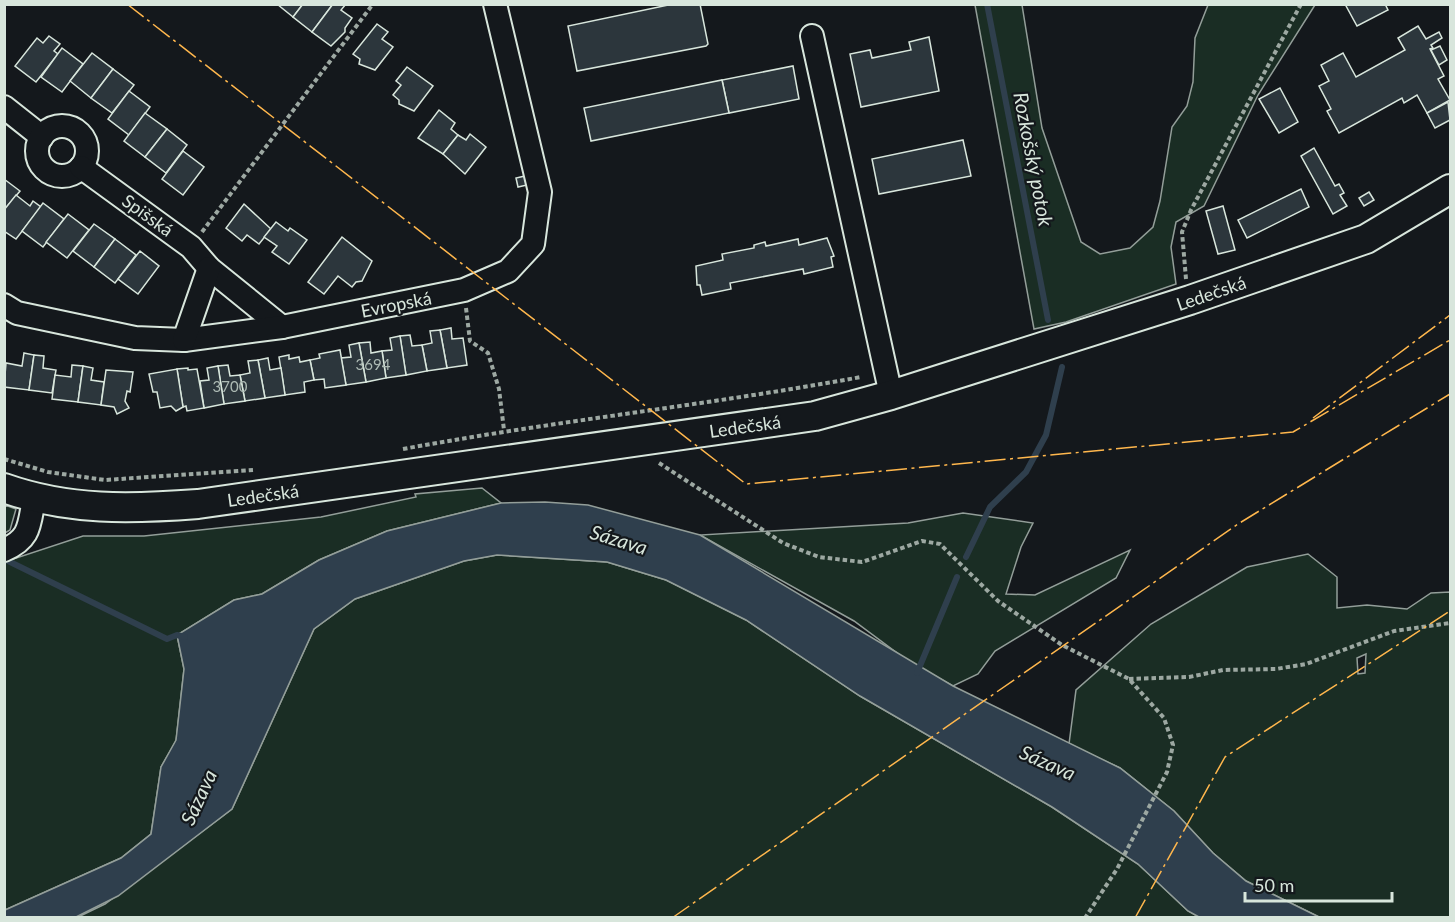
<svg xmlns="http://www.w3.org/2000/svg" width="1455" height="922" font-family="Lato,sans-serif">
  <rect width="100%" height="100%" fill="#14181c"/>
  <g fill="#1a2d24" stroke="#939e99" stroke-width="1.5" fill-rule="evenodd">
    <path d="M 975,5 L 1022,5 L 1042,128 L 1081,242 L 1100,254 L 1130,248 L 1153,227 L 1160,201 L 1172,127 L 1187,106 L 1193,82 L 1195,38 L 1208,5 L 1315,5 L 1258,95 L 1204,206 L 1176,222 L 1171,247 L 1176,284 L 1066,322 L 1034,329 Z"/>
    <path d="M 482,488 L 501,503 L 387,531 L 319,560 L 262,594 L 234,600 L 177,635 L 184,669 L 176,741 L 161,767 L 151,834 L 121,858 L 5,910 L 4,562 L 83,536 L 144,536 L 321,517 L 416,497 L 415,494 Z"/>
    <path d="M 5,505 L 16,509 L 10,530 L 5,533 Z"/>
    <path d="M 963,513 L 1033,523 L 1021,547 L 1006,594 L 1035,595 L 1130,550 L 1116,578 L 995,651 L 978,674 L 953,686 L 908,661 L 854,621 L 700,535 L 908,523 Z"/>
    <path d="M 1308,554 L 1337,577 L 1337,608 L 1367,605 L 1407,609 L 1431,593 L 1450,592 L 1450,917 L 1319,917 L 1246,881 L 1213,853 L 1174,811 L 1120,768 L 1069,744 L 1076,690 L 1151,624 L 1247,567 ZM 1366,654 L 1365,673 L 1358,674 L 1357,658 Z"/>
    <path d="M 497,555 L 607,562 L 666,580 L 746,620 L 860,696 L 1052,807 L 1138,864 L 1188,911 L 1199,917 L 76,918 L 105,904 L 232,809 L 314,629 L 355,599 L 464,561 Z"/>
  </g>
  <path fill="#2f3f4d" stroke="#939e99" stroke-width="1.5" d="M 545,502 L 588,505 L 700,535 L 953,686 L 1120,768 L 1174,811 L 1213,853 L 1246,881 L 1319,917 L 1199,917 L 1188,911 L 1138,864 L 1052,807 L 860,696 L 746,620 L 666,580 L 607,562 L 497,555 L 464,561 L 355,599 L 314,629 L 232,809 L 118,896 L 76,917 L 5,917 L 5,910 L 121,858 L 151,834 L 161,767 L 176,740 L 184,669 L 177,635 L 234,600 L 262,594 L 319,560 L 387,531 L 501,503 Z"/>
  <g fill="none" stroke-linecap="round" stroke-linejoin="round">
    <g stroke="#2f3f4d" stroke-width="6">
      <path d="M 987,4 L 1048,320"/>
      <path d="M 966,557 L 990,507 L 1026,472 L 1046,435 L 1062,367"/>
      <path d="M 4,559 L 167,639 L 177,635 L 185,637"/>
      <path d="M 917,673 L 957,577"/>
    </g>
  </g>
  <g fill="#2c363c" stroke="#d8e6dc" stroke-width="1.5">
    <path d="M 277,4 L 303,4 L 293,17 Z"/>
    <path d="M 303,4 L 333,4 L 312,32 L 293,17 Z"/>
    <path d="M 333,4 L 346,4 L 341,10 L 352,18 L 345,28 L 345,32 L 331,46 L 312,32 Z"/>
    <path d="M 673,4 L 700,4 L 708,44 L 706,46 L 577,71 L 568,26 Z"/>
    <path d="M 1345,4 L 1385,4 L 1388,10 L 1357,26 Z"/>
    <path d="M 377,24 L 388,32 L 382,39 L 393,47 L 375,70 L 359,64 L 360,59 L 353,54 Z"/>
    <path d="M 1418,26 L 1426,39 L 1439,32 L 1442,38 L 1431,45 L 1433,48 L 1430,49 L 1444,76 L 1438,79 L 1450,100 L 1427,113 L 1417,95 L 1404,103 L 1402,98 L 1339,133 L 1327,111 L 1331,109 L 1319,86 L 1329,81 L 1321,65 L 1343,53 L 1356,77 L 1405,50 L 1398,38 Z"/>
    <path d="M 49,36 L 60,44 L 54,51 L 58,54 L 36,82 L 15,66 L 37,38 L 43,43 Z"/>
    <path d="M 929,37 L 939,91 L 861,107 L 850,54 L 870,50 L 872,58 L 911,50 L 909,42 Z"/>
    <path d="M 1440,46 L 1447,60 L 1439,65 L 1431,50 Z"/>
    <path d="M 62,48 L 83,64 L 62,92 L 41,77 Z"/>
    <path d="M 92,53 L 113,69 L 91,98 L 70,81 Z"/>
    <path d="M 793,66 L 799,99 L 729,113 L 722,80 Z"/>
    <path d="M 407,67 L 433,86 L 414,111 L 399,104 L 399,100 L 393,95 L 401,85 L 396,81 Z"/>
    <path d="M 113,69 L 134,85 L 112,113 L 91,98 Z"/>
    <path d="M 722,80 L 729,113 L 591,141 L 584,108 Z"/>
    <path d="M 1280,88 L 1298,122 L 1279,133 L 1259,99 Z"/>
    <path d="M 129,91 L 150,107 L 129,135 L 108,119 Z"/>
    <path d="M 1448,102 L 1450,120 L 1435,128 L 1427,113 Z"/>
    <path d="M 439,110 L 455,123 L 451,129 L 458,135 L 443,154 L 418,138 Z"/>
    <path d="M 145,113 L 167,129 L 145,157 L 124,141 Z"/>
    <path d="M 167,129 L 187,145 L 166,173 L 145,157 Z"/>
    <path d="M 470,134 L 486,147 L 465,174 L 443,154 L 458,135 L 466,140 Z"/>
    <path d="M 963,140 L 971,176 L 879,194 L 872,159 Z"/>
    <path d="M 1314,148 L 1335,186 L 1339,184 L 1344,193 L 1340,195 L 1347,206 L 1333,214 L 1301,156 Z"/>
    <path d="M 183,151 L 204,167 L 183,195 L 162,179 Z"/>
    <path d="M 525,176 L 527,185 L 518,187 L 516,178 Z"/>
    <path d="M 4,179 L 20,191 L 4,210 Z"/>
    <path d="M 1301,189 L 1309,207 L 1247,238 L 1238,220 Z"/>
    <path d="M 1369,192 L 1374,200 L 1364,206 L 1359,198 Z"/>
    <path d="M 16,195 L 30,206 L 33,201 L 41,207 L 16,239 L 4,231 L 4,210 Z"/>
    <path d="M 43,203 L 64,219 L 43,247 L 22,231 Z"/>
    <path d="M 244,204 L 271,229 L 259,244 L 247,235 L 242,241 L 226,228 Z"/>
    <path d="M 1223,206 L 1235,250 L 1218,254 L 1206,211 Z"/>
    <path d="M 68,214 L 89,230 L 67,258 L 46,242 Z"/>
    <path d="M 276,222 L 288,231 L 290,228 L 307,240 L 289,264 L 272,252 L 277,246 L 264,237 Z"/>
    <path d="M 94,224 L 115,239 L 94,267 L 73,251 Z"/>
    <path d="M 342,237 L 372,261 L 362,281 L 356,282 L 352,287 L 338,276 L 324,294 L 308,282 Z"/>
    <path d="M 827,238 L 834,256 L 831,257 L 833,267 L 804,274 L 803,269 L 730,283 L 731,289 L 702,295 L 700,285 L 697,285 L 696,266 L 723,260 L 722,254 L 754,248 L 754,245 L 765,242 L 766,246 L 798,239 L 799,245 Z"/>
    <path d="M 115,239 L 136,255 L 115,283 L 94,267 Z"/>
    <path d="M 140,251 L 159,266 L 138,294 L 118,279 Z"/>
    <path d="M 451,328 L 452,339 L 463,338 L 467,365 L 447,368 L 440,330 Z"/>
    <path d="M 440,330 L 447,368 L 427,371 L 422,345 L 432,343 L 430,331 Z"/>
    <path d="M 410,335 L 412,346 L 422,345 L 427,371 L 406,375 L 400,336 Z"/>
    <path d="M 400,336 L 406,375 L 386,378 L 382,351 L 392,350 L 390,338 Z"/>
    <path d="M 370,342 L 371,353 L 382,351 L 386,378 L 366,382 L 359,343 Z"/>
    <path d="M 359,343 L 366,382 L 346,385 L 341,358 L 351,357 L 349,345 Z"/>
    <path d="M 340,350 L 346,385 L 325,388 L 324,379 L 314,380 L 310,360 L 320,358 L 319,354 Z"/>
    <path d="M 24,353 L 34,355 L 29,390 L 4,387 L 6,363 L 22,366 Z"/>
    <path d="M 34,355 L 44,356 L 43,368 L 56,370 L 52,393 L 29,390 Z"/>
    <path d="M 289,355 L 289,359 L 299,357 L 300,362 L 310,360 L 314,380 L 304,382 L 305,392 L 285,395 L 279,357 Z"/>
    <path d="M 268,358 L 270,370 L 281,368 L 285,395 L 265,398 L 258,360 Z"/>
    <path d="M 258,360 L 265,398 L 245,401 L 240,375 L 250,373 L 248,361 Z"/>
    <path d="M 72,365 L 83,366 L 78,402 L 52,399 L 55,375 L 71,377 Z"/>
    <path d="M 228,365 L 230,376 L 240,375 L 245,401 L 224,404 L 218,366 Z"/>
    <path d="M 83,366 L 93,368 L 91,380 L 104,382 L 101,405 L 78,402 Z"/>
    <path d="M 218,366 L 224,404 L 204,408 L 200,381 L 209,380 L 207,368 Z"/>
    <path d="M 188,368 L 188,370 L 197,369 L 204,408 L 187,411 L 186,406 L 183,407 L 177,369 Z"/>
    <path d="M 177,369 L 183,407 L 176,411 L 171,406 L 160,408 L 157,392 L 153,392 L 149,374 Z"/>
    <path d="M 106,370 L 133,372 L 130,392 L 127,391 L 125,401 L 129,408 L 117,414 L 114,407 L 101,405 Z"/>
  </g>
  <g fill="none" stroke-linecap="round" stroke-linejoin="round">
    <defs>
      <g id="minor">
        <path d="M 812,36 L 891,395"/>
        <path d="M 4,107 L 42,137"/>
        <circle cx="62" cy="151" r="25"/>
        <path d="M 81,167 L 191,247 L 209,268 L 282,327"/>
        <path d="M 4,305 L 17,313 L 135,338 L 184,340 L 282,327 L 464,290 L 508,271 L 533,244 L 540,192 L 495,4"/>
        <path d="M 184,340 L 209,268"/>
        <path d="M 4,550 C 31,539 29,524 34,499"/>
      </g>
      <path id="major" d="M 4,488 C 69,511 131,509 198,504 L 815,416 L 891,395 L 1190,300 L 1366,239 L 1450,189"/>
    </defs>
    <use href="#minor" stroke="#d8e6dc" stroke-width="26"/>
    <use href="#major" stroke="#d8e6dc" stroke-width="32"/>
    <g stroke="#9da8a2" stroke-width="4" stroke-dasharray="4.5 3" stroke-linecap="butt">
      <path d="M 202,232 L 373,4"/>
      <path d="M 1186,279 L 1182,232 L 1191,210 L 1301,4"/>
      <path d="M 466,308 L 470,341 L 488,353 L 499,389 L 504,430"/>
      <path d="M 403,449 C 555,421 708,405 861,377"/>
      <path d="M 4,459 L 48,472 L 105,480 L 253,470"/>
      <path d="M 659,463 L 783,543 L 819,557 L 862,562 L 922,541 L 940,544 L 998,601 L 1062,645 L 1129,679 L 1164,718 L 1173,745 L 1167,772 L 1117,869 L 1085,918"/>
      <path d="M 1129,679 L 1189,677 L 1223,670 L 1276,669 L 1306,664 L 1394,631 L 1450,623"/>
    </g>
    <use href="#minor" stroke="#14181c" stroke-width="22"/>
    <use href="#major" stroke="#14181c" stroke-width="28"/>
    <g stroke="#ffb74d" stroke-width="1.5" stroke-dasharray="21 4.5 3 4.5" stroke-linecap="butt">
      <path d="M 127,4 L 746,484 L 1293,432 L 1450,340"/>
      <path d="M 1313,418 L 1450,315"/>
      <path d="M 672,918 L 1238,524 L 1450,394"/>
      <path d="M 1135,918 L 1225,757 L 1450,611"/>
    </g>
  </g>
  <g text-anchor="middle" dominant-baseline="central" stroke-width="4.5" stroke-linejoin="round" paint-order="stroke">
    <g font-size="15" fill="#adbab4">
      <text x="373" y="364">3694</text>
      <text x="230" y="386">3700</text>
    </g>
    <g font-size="18" fill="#d8e6dc" stroke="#14181c">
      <text transform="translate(148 215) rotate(36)">Spišská</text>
      <text transform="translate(1211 293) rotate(-19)">Ledečská</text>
      <text transform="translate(396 304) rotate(-11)">Evropská</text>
      <text transform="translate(745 426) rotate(-8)">Ledečská</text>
      <text transform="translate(263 495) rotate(-8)">Ledečská</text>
    </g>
    <g font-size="20" font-style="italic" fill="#d8e6dc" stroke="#14181c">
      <text transform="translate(1034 159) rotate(79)">Rozkošský potok</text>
      <text transform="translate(619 539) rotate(17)">Sázava</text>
      <text transform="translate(1048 762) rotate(24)">Sázava</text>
      <text transform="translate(198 797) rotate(-65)">Sázava</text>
    </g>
  </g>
  <rect width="1455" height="922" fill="none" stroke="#d8e6dc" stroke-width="12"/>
  <path d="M1245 892v9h147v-9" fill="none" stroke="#d8e6dc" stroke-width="3"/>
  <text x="1254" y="892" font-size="18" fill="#d8e6dc" stroke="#14181c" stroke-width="4.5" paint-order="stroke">50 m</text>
</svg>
